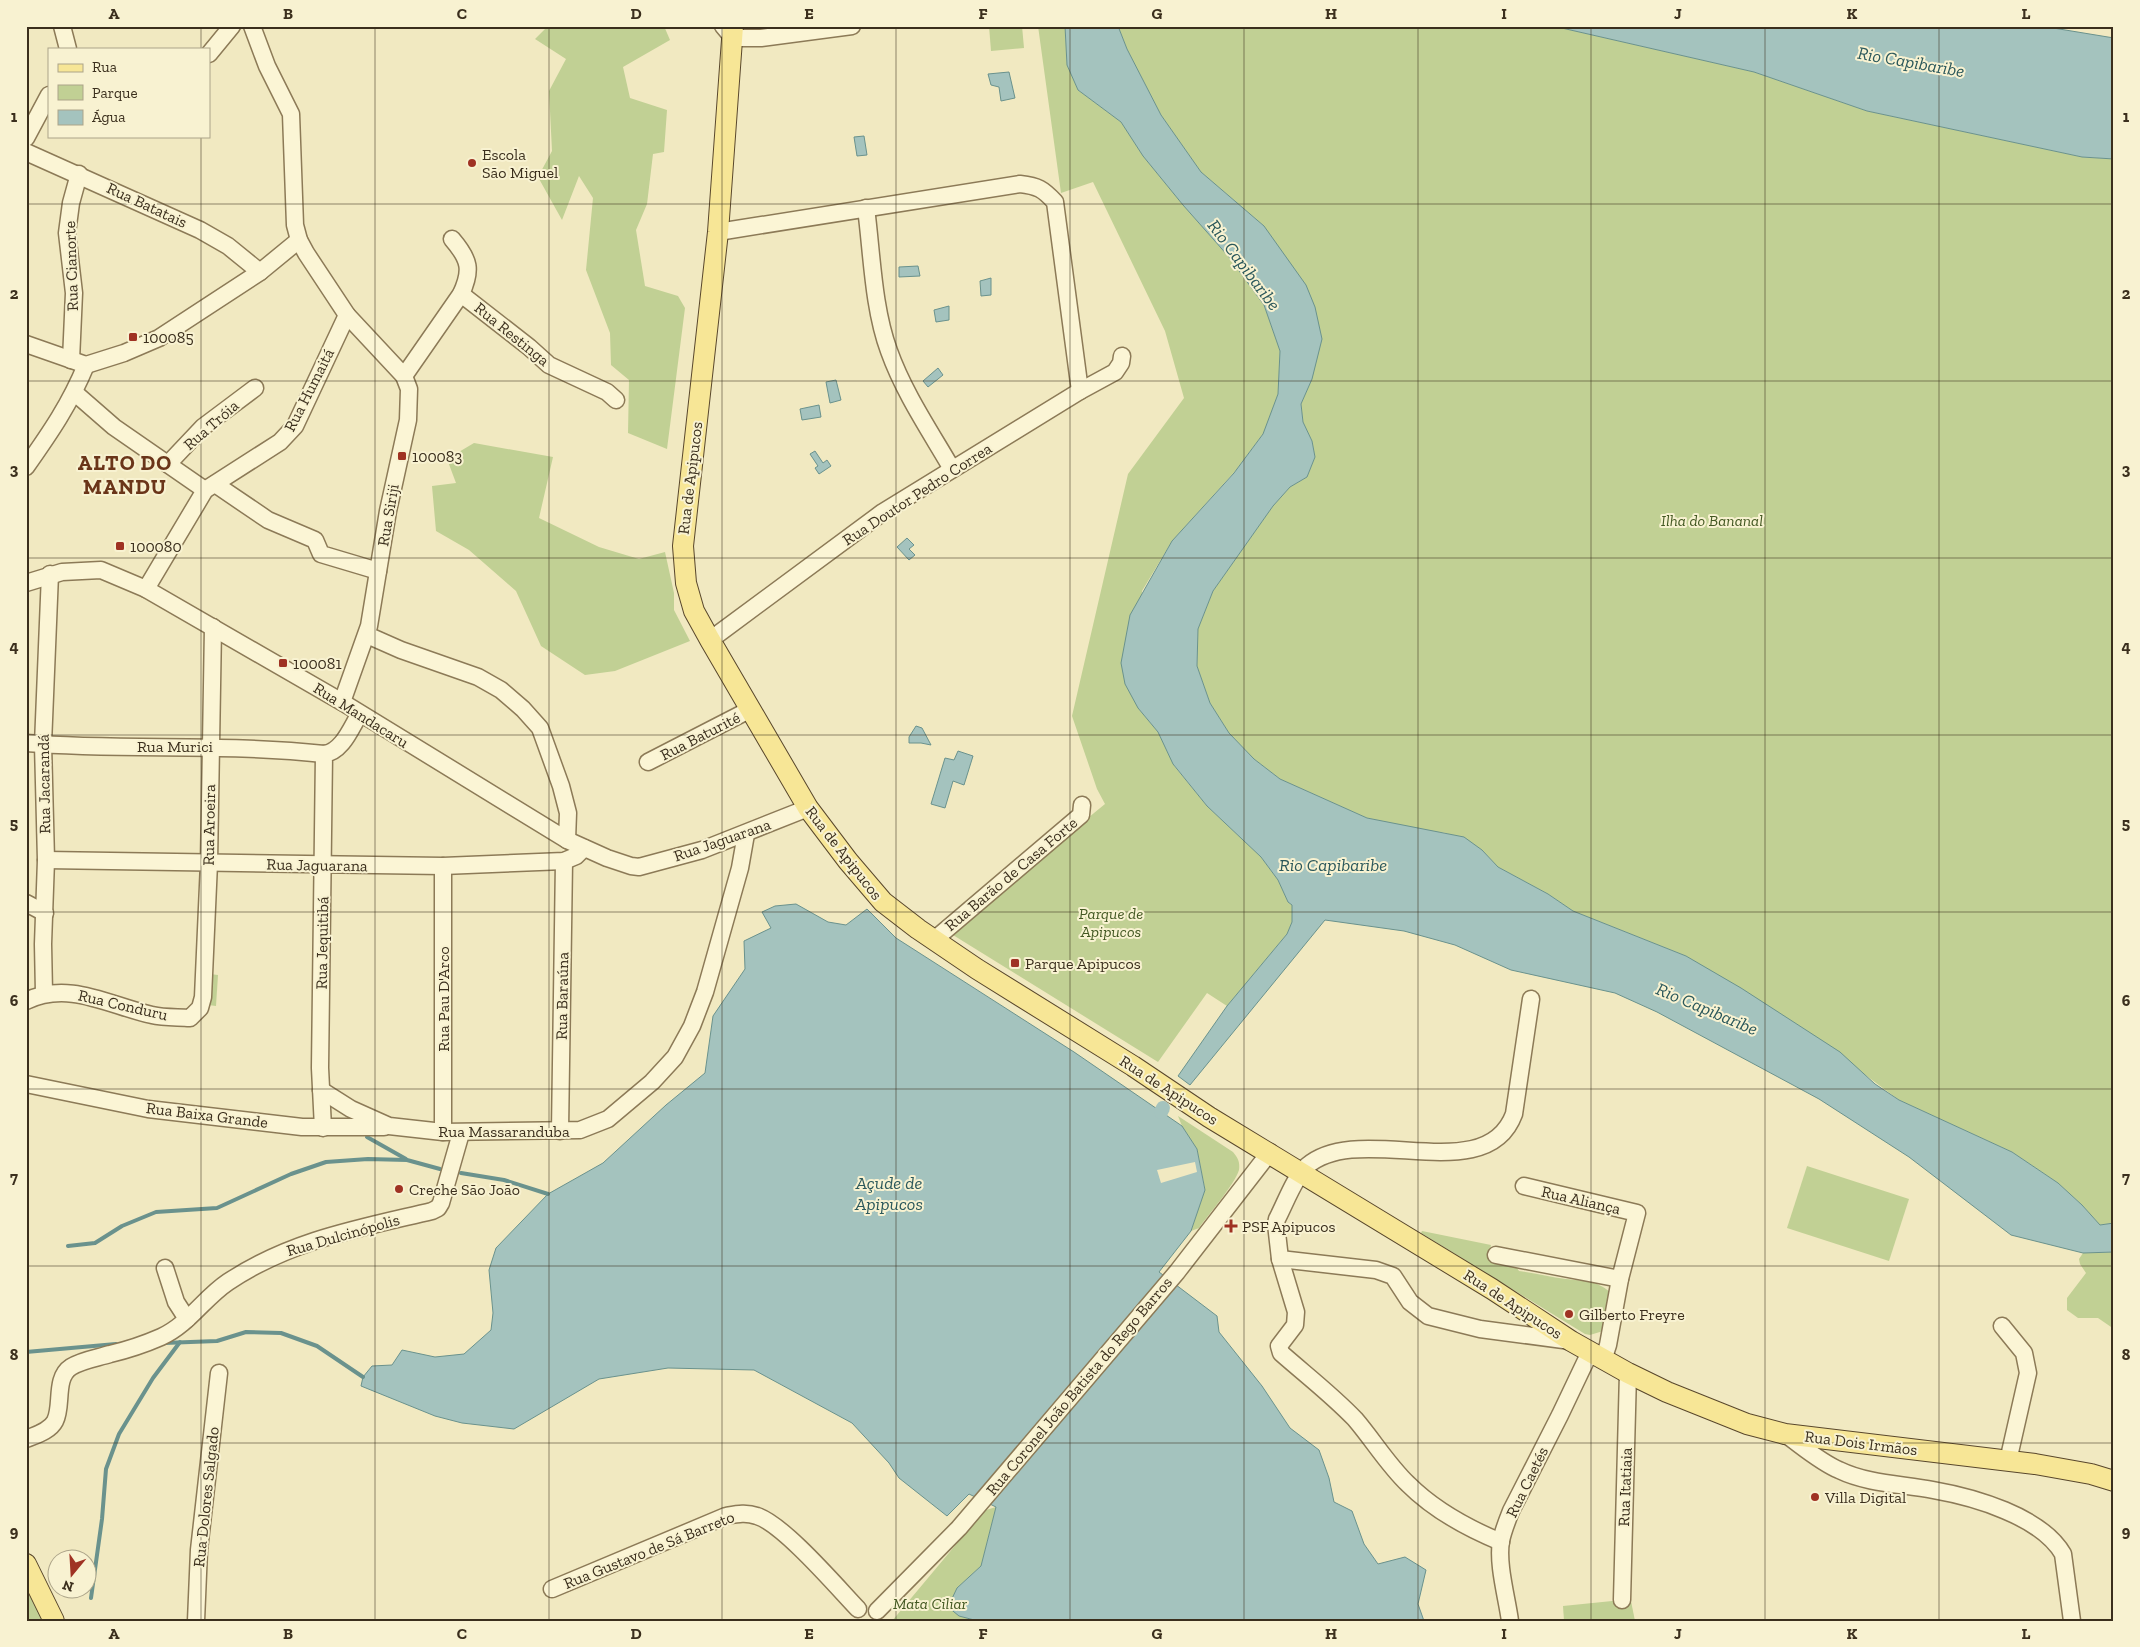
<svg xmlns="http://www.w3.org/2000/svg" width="2140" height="1647" font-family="'Zilla Slab',serif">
  <rect width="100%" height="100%" fill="#f1e9c1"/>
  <g fill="#c1d094">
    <path d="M 548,26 L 664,26 L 670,40 L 623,67 L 630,98 L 667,110 L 664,152 L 653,154 L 647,204 L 636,230 L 645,286 L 678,296 L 685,308 L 667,449 L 628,433 L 629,380 L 611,365 L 610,333 L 586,270 L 593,198 L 579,176 L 562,220 L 538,177 L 552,151 L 549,91 L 566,59 L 535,39 Z"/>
    <path d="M 989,26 L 1022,26 L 1024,48 L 991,51 Z"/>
    <path d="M 1038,26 L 1065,26 L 1067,65 L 1078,90 L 1121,122 L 1143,156 L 1183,205 L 1229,257 L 1264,305 L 1280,351 L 1278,394 L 1265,431 L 1237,469 L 1172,541 L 1142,591 L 1138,708 L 1158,732 L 1175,767 L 1207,806 L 1261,857 L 1278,880 L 1288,902 L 1292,905 L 1292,922 L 1287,934 L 1227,1006 L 1207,993 L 1158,1062 L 953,935 L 955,927 L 1105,804 L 1097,789 L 1072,716 L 1128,474 L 1184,398 L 1165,331 L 1093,182 L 1061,193 Z"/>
    <path d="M 1118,26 L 1553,26 L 1754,72 L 1867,111 L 2082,157 L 2114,159 L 2114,1223 L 2100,1225 L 2082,1205 L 2058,1183 L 2012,1152 L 1899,1100 L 1798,1025 L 1686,956 L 1573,911 L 1548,894 L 1498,867 L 1482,850 L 1446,833 L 1421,830 L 1367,818 L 1280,779 L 1254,759 L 1229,733 L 1210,703 L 1197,666 L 1198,629 L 1213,591 L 1273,506 L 1290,487 L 1307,477 L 1315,457 L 1312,441 L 1303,422 L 1301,404 L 1312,379 L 1264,226 L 1201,172 L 1161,115 L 1127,49 Z"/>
    <path d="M 474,443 L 553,457 L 539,518 L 599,547 L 639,559 L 665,552 L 674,593 L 674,610 L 690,641 L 615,671 L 585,675 L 541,646 L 516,591 L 469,550 L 436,531 L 432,486 L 456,483 L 447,459 Z"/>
    <path d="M 210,974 L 218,975 L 216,1006 L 208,1005 Z"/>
    <path d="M 1178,1116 L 1233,1152 C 1238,1158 1240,1162 1239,1170 C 1235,1184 1208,1215 1199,1228 L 1191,1231 L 1205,1189 L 1197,1149 L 1182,1126 Z"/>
    <path d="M 1807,1166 L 1909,1199 L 1889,1261 L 1787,1228 Z"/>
    <path d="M 1422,1231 L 1491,1245 L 1488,1258 L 1493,1263 L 1517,1268 L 1519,1271 C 1535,1273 1550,1277 1566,1279 C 1583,1281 1596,1280 1610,1292 L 1603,1331 L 1590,1335 L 1585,1334 L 1421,1233 Z"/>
    <path d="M 2114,1252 L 2114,1329 L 2098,1318 L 2078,1318 L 2067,1310 L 2067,1298 L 2086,1273 L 2080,1264 L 2079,1259 L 2083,1253 Z"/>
    <path d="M 996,1507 L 981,1566 L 957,1588 L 959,1616 L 978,1621 L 892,1621 L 974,1523 L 986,1510 Z"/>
    <path d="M 26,1579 L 47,1621 L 26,1621 Z"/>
    <path d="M 1622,1600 L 1631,1601 L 1635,1621 L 1564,1621 L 1563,1606 Z"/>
  </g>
  <g fill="#a4c3be" stroke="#6a928d">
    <path d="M 1065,26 L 1118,26 L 1127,49 L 1161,115 L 1201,172 L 1264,226 L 1306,285 L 1315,307 L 1322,339 L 1312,379 L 1301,404 L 1303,422 L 1312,441 L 1315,457 L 1307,477 L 1290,487 L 1273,506 L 1213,591 L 1198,629 L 1197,666 L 1210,703 L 1229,733 L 1254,759 L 1280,779 L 1367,818 L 1464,837 L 1482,850 L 1498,867 L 1548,894 L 1573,911 L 1686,956 L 1741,988 L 1840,1052 L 1875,1084 L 1899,1100 L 2012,1152 L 2058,1183 L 2082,1205 L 2100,1225 L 2114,1223 L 2114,1252 L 2083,1253 L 2011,1235 L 1909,1157 L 1819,1099 L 1657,1012 L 1615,993 L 1511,970 L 1455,945 L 1404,931 L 1325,920 L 1190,1085 L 1178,1076 L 1227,1006 L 1287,934 L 1292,922 L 1292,905 L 1288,902 L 1278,880 L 1261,857 L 1207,806 L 1173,764 L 1158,732 L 1138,708 L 1125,684 L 1121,663 L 1130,615 L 1172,541 L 1234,473 L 1263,434 L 1278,394 L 1280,351 L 1264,305 L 1229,257 L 1183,205 L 1143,156 L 1121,122 L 1078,90 L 1067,65 Z"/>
    <path d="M 1553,26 L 2041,26 L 2114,38 L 2114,159 L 2082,157 L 1867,111 L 1754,72 Z"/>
    <path d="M 1009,72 L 1015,98 L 1001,101 L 999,87 L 991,85 L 988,74 Z"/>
    <path d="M 864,136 L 867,155 L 857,156 L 854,137 Z"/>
    <path d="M 918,266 L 920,276 L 899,277 L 899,267 Z"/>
    <path d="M 991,278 L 991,295 L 981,296 L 980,281 Z"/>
    <path d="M 949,306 L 949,320 L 936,322 L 934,310 Z"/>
    <path d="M 938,368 L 943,375 L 928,387 L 923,381 Z"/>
    <path d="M 836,380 L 841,400 L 830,403 L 826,382 Z"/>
    <path d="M 819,405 L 821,417 L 802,420 L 800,409 Z"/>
    <path d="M 815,451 L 823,463 L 827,460 L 831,466 L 819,474 L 815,468 L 818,466 L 810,454 Z"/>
    <path d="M 907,538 L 914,545 L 909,549 L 915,555 L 909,560 L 897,547 Z"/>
    <path d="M 916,726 L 922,728 L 931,745 L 921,743 L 909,743 L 909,737 Z"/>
    <path d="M 958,751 L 973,756 L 964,785 L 953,781 L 945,808 L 931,804 L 945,758 L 954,760 Z"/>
    <path d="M 796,904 L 828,922 L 846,925 L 867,909 L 896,938 L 1074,1052 L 1182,1126 L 1197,1149 L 1205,1190 L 1191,1231 L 1159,1272 L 1217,1316 L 1219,1332 L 1262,1386 L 1290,1428 L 1319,1450 L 1329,1478 L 1334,1502 L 1352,1511 L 1364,1544 L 1378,1564 L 1405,1557 L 1426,1570 L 1418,1604 L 1424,1621 L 978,1621 L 959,1616 L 948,1607 L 957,1588 L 981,1566 L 996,1507 L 969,1494 L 947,1516 L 899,1478 L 889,1463 L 852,1423 L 754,1370 L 668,1368 L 599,1379 L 514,1429 L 462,1423 L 435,1416 L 361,1386 L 363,1377 L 372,1366 L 392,1365 L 402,1350 L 435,1357 L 464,1354 L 491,1330 L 493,1313 L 489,1270 L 496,1248 L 548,1194 L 603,1163 L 666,1105 L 705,1073 L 713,1016 L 745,969 L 744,941 L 771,928 L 762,912 L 775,906 Z"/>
  </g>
  <path fill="#f1e9c1" d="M 1195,1162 L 1197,1172 L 1161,1183 L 1157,1170 Z"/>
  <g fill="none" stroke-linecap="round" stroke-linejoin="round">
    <g stroke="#6a928d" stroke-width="4">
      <path d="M 367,1137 L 406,1159"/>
      <path d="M 461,1173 L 504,1180 L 548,1194"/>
      <path d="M 68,1246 L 95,1243 L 122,1226 L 156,1212 L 217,1208 L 291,1174 L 326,1162 L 368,1159 L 407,1160 L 440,1169"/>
      <path d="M 164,1343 L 217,1341 L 246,1332 L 281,1333 L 317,1346 L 363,1377"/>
      <path d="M 26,1352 L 116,1344"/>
      <path d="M 91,1598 L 102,1519 L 106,1469 L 119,1434 L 153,1378 L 180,1342"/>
    </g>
    <path stroke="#a4c3be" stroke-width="14" d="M 1161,1112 L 1163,1108"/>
    <defs>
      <g id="minor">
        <path d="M 62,26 L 68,49"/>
        <path d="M 252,26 L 267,66 L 291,114 L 295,225 L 299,240 L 306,253 L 347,315 L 404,376 L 409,389 L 408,420 L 388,511 L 369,626 L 342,702"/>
        <path d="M 723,26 L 733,38 L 761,38 L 852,26"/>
        <path d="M 209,54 L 232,26"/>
        <path d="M 26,138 L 49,95"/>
        <path d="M 26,152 L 200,230 L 228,246 L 260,272"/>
        <path d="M 866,208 C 872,254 873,308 889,351 C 904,393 930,431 952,469"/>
        <path d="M 718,232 L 1020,184 C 1038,186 1043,189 1055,202 L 1080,391"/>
        <path d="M 461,294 L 529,347 L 549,365 L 607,392 L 616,400"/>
        <path d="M 26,344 L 86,365 L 124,353 L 159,338 L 260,272 L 299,240"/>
        <path d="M 71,360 L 74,293 L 67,233 L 71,203 L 79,174"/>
        <path d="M 404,376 L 461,294 C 472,270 470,260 452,239"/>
        <path d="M 75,393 L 114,427 L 205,490"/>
        <path d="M 168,464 L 203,427 L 255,388"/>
        <path d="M 26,467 C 50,433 70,404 86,365"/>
        <path d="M 215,484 L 268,520 L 315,540 L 321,554 L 378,571"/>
        <path d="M 26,583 L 62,572 L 101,570 L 146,589 L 342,702 L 567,840 L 607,858 L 631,866 L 639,867 L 702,850 L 808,808"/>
        <path d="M 146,589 L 205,490 L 280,442 L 295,426 L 347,315"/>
        <path d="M 367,635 L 401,650 L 478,677 L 501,690 L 523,709 L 540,728 L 561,786 L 568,813 L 567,840"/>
        <path d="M 710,640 L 883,512 L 1080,391 L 1115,372 L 1121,363 L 1122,356"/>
        <path d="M 26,743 C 126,751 224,743 324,754"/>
        <path d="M 648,762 L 751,709"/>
        <path d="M 46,860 L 443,866 L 564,861 L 576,856 L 584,848"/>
        <path d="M 26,903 L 45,913"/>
        <path d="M 934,940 L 1081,815 L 1082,805"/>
        <path d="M 44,993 L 43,944 L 46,860 L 43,744 L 50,574"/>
        <path d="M 26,1001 C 69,980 110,1006 152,1015 C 164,1018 178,1017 190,1018 L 200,1008 L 203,997 L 209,863 L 213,627"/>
        <path d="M 26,1084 L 148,1109 L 302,1127 L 384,1127"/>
        <path d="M 321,1090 L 351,1109 L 389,1126 L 443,1132 L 580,1130 L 608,1119 L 652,1082 L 675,1057 L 692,1026 L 705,992 L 740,868 L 746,834"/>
        <path d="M 323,1128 L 320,1068 L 324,754 C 342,752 351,728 359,715"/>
        <path d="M 560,1131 L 564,861"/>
        <path d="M 443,1132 L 443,866"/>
        <path d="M 1524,1186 L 1637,1213 L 1620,1279 L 1608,1345 L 1603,1360"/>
        <path d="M 1496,1255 L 1620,1279"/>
        <path d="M 1280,1259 L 1376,1270 L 1393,1276 L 1410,1302 L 1428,1316 L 1480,1329 L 1571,1341"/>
        <path d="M 165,1268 L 176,1302 L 187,1319"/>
        <path d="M 2002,1326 L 2024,1353 L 2028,1373 L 2008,1461"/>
        <path d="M 1785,1434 C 1802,1446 1820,1462 1839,1470 C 1868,1484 1902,1484 1933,1490 C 1973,1497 2041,1516 2063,1554 L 2072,1621"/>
        <path d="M 26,1439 C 36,1435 50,1431 55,1421 C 63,1406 54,1378 71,1367 C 82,1360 97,1358 110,1354 C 127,1350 145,1344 161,1337 C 188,1325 204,1298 228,1282 C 291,1240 360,1228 432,1211 L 438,1208 L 441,1203 L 461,1133"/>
        <path d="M 1501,1542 C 1467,1528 1435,1511 1408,1484 C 1388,1465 1373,1440 1355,1419 C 1332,1395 1306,1375 1281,1353 L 1279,1346 L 1295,1325 L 1296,1312 L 1280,1259 L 1276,1224 L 1277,1219 C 1285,1204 1295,1176 1307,1166 C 1360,1120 1486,1190 1514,1114 L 1531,999"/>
        <path d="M 552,1589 L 726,1516 C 737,1514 746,1512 757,1516 C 783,1524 837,1587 858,1609"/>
        <path d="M 1622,1600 L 1628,1373"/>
        <path d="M 877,1611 L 959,1528 L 1177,1272 L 1270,1152"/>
        <path d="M 196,1621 L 199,1550 L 219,1373"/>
        <path d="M 1510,1621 C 1507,1598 1497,1564 1501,1541 C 1503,1531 1507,1521 1511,1511 L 1560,1415 L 1590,1352"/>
      </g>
      <g id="major">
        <path d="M 733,26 L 718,232 L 683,546 L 686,583 L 694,611 L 710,640 L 808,808 L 848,861 L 883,902 L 918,929 L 977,969 L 1133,1066 L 1209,1117 L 1492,1289 L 1571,1341 L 1628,1373 L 1667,1392 L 1747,1424 L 1785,1434 L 2035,1464 L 2091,1474 L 2114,1481"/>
        <path d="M 26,1564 L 54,1621"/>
      </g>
    </defs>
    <use href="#minor" stroke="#8c7a57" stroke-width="19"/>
    <use href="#major" stroke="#59472c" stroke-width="22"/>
    <use href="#minor" stroke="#fbf5d5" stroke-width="16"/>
    <use href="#major" stroke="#f7e696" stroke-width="20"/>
  </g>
  <path fill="none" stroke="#3b2f1d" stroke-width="1" stroke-opacity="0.55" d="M 201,26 L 201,49M 375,26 L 375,1621M 549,26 L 549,1621M 722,26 L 722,1621M 896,26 L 896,1621M 1070,26 L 1070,1621M 1244,26 L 1244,1621M 1418,26 L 1418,1621M 1591,26 L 1591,1621M 1765,26 L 1765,1621M 1939,26 L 1939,1621M 201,136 L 201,1621M 26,204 L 2114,204M 26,381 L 2114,381M 26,558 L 2114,558M 26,735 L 2114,735M 26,912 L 2114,912M 26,1089 L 2114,1089M 26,1266 L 2114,1266M 26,1443 L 2114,1443"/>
  <g fill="#9f3223" stroke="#f8f2d1" stroke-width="2">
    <circle cx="472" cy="163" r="5"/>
    <rect x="128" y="332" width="10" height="10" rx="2.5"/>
    <rect x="397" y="451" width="10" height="10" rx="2.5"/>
    <rect x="115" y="541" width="10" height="10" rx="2.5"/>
    <rect x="278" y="658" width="10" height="10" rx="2.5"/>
    <rect x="1010" y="958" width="10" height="10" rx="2.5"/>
    <circle cx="399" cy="1189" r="5"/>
    <path d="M1228.5 1218.5h5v5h5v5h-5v5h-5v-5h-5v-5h5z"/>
    <circle cx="1569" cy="1314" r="5"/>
    <circle cx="1815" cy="1497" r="5"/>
  </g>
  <g text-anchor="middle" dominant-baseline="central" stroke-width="4" stroke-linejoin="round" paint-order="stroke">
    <g font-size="16" fill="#3b2f1d" stroke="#f8f2d1" text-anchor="start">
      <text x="482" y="154">Escola<tspan x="482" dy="18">São Miguel</tspan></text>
      <text x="143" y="337">100085</text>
      <text x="412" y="456">100083</text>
      <text x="130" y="546">100080</text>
      <text x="293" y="663">100081</text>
      <text x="1025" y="963">Parque Apipucos</text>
      <text x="409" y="1189">Creche São João</text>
      <text x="1242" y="1226">PSF Apipucos</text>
      <text x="1579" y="1314">Gilberto Freyre</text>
      <text x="1825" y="1497">Villa Digital</text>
    </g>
    <g font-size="16" fill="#3b2f1d" stroke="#f8f2d1">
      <text transform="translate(147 205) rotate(25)">Rua Batatais</text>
      <text transform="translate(71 266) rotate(-92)">Rua Cianorte</text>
      <text transform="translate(512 334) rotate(39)">Rua Restinga</text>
      <text transform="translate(309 390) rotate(-63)">Rua Humaitá</text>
      <text transform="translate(211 425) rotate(-41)">Rua Tróia</text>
      <text transform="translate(690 478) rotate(-83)">Rua de Apipucos</text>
      <text transform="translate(917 494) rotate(-33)">Rua Doutor Pedro Correa</text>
      <text transform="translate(388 515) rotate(-80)">Rua Siriji</text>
      <text transform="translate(361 715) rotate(32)">Rua Mandacaru</text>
      <text transform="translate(700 736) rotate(-27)">Rua Baturité</text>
      <text x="175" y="746">Rua Murici</text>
      <text transform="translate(44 784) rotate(-91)">Rua Jacarandá</text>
      <text transform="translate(209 825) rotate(-89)">Rua Aroeira</text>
      <text transform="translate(722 840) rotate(-19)">Rua Jaguarana</text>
      <text transform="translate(844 853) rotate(52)">Rua de Apipucos</text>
      <text transform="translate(317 865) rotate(1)">Rua Jaguarana</text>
      <text transform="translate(1011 874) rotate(-40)">Rua Barão de Casa Forte</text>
      <text transform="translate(322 943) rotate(-89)">Rua Jequitibá</text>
      <text transform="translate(562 996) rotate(-89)">Rua Baraúna</text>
      <text transform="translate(443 999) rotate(-90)">Rua Pau D'Arco</text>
      <text transform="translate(123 1005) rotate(13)">Rua Conduru</text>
      <text transform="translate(1169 1090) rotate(33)">Rua de Apipucos</text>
      <text transform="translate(207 1115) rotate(7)">Rua Baixa Grande</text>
      <text x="504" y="1131">Rua Massaranduba</text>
      <text transform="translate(1581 1200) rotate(13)">Rua Aliança</text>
      <text transform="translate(343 1235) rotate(-16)">Rua Dulcinópolis</text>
      <text transform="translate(1513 1304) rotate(33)">Rua de Apipucos</text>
      <text transform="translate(1079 1386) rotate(-50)">Rua Coronel João Batista do Rego Barros</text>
      <text transform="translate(1861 1443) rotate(7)">Rua Dois Irmãos</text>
      <text transform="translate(1527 1482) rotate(-64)">Rua Caetés</text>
      <text transform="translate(1625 1487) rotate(-88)">Rua Itatiaia</text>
      <text transform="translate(206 1497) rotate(-84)">Rua Dolores Salgado</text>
      <text transform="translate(649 1550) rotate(-22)">Rua Gustavo de Sá Barreto</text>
    </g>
    <g font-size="16" font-style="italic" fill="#435822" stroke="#f8f2d1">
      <text x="1712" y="520">Ilha do Bananal</text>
      <text x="1111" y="913">Parque de<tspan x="1111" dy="18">Apipucos</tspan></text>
      <text x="930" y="1603">Mata Ciliar</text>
    </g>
    <g font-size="18" font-style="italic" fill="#2b585b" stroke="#f8f2d1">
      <text transform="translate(1911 62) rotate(10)">Rio Capibaribe</text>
      <text transform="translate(1244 265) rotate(53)">Rio Capibaribe</text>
      <text x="1333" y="865">Rio Capibaribe</text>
      <text transform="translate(1707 1009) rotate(23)">Rio Capibaribe</text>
      <text x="889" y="1183">Açude de<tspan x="889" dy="21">Apipucos</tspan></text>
    </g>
    <g font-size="21" font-weight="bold" letter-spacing="1" fill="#6a3519" stroke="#f8f2d1">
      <text x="125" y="462">ALTO DO<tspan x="125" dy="24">MANDU</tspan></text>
    </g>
  </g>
  <rect width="2140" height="1647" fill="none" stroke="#f8f2d1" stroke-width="55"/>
  <rect x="48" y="48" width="162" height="90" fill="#f8f2d1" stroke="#aca489"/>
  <rect x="58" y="64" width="25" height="8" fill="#f7e696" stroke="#aca489"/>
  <text x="92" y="72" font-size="15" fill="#3b2f1d">Rua</text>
  <rect x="58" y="85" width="25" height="15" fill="#c1d094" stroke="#aca489"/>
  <text x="92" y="98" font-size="15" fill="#3b2f1d">Parque</text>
  <rect x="58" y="110" width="25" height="15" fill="#a4c3be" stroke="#aca489"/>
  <text x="92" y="122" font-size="15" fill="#3b2f1d">Água</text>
  <g transform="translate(72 1574) rotate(198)"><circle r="24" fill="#f8f2d1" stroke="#aca489"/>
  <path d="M0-4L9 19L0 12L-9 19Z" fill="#9f3223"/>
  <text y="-8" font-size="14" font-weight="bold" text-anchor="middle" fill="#3b2f1d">N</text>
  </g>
  <rect x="28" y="28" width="2084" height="1592" fill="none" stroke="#3b2f1d" stroke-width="2"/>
  <g font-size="16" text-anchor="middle" font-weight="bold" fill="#3b2f1d">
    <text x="114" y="19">A</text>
    <text x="288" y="19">B</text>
    <text x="462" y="19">C</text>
    <text x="636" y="19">D</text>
    <text x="809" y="19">E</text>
    <text x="983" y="19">F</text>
    <text x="1157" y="19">G</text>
    <text x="1331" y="19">H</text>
    <text x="1504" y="19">I</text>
    <text x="1678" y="19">J</text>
    <text x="1852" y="19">K</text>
    <text x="2026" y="19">L</text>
    <text x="14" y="122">1</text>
    <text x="2126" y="122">1</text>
    <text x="14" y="299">2</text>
    <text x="2126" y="299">2</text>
    <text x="14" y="475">3</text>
    <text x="2126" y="475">3</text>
    <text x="14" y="652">4</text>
    <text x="2126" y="652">4</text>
    <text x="14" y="829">5</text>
    <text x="2126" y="829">5</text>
    <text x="14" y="1006">6</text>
    <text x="2126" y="1006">6</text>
    <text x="14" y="1183">7</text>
    <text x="2126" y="1183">7</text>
    <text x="14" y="1360">8</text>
    <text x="2126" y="1360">8</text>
    <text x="14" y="1537">9</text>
    <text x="2126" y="1537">9</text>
    <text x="114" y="1639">A</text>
    <text x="288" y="1639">B</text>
    <text x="462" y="1639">C</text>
    <text x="636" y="1639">D</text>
    <text x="809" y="1639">E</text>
    <text x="983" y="1639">F</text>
    <text x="1157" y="1639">G</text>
    <text x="1331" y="1639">H</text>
    <text x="1504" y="1639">I</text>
    <text x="1678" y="1639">J</text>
    <text x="1852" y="1639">K</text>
    <text x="2026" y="1639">L</text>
  </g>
</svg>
